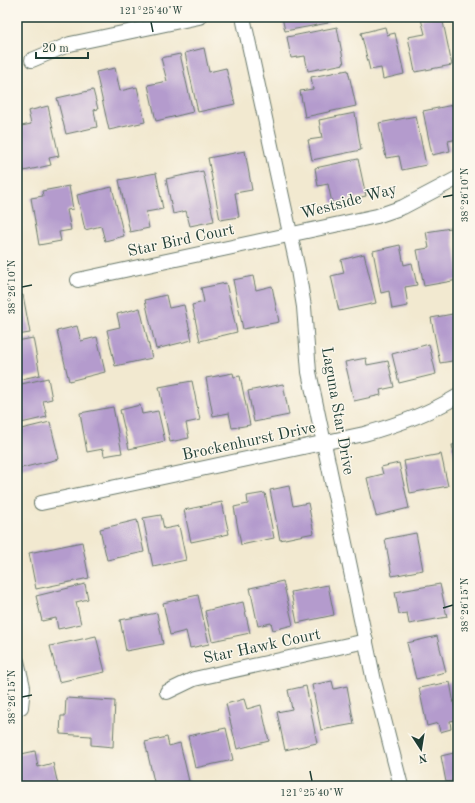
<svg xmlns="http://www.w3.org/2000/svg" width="475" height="803" font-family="'Old Standard TT',serif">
  <rect width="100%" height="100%" fill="#fbf7ec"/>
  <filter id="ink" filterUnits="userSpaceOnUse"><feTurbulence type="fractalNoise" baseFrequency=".025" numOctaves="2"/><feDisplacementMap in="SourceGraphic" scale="8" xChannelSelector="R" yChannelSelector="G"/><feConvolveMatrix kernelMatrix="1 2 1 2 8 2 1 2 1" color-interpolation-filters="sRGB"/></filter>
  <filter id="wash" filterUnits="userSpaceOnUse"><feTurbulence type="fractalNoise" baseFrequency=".012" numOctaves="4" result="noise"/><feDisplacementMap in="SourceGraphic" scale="16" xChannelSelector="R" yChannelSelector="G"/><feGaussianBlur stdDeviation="0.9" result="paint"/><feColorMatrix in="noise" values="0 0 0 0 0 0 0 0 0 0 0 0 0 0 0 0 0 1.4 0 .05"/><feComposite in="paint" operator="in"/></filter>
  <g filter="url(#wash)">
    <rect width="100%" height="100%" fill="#f2e9d0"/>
    <g id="blocks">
      <g fill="#b49bcd">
        <path d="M 282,17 L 327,17 L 328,23 L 285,31 Z"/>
        <path d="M 431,17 L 442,17 L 452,65 L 415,72 L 408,37 L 425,34 L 421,19 Z"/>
        <path d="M 337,27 L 344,64 L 308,71 L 305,56 L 291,58 L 287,37 Z"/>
        <path d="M 385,27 L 387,35 L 395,33 L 404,74 L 383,79 L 381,68 L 370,70 L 361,33 Z"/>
        <path d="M 204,48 L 209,72 L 226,68 L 235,104 L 198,112 L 185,53 Z"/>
        <path d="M 180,54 L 193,112 L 156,121 L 148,85 L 167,81 L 161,58 Z"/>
        <path d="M 115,68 L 120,91 L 137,87 L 145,122 L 109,130 L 96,72 Z"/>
        <path d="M 348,70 L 356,106 L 305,117 L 300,91 L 313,89 L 311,77 Z"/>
        <path d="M 93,90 L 98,109 L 94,110 L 97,127 L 66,134 L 57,98 Z"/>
        <path d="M 458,104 L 458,139 L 448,141 L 450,151 L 432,155 L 423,111 Z"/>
        <path d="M 48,106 L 59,156 L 49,158 L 51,165 L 24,171 L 17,140 L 17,127 L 31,124 L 28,111 Z"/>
        <path d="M 355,113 L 361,150 L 312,160 L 308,140 L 322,138 L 319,120 Z"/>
        <path d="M 416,116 L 426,165 L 402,170 L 399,156 L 386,158 L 379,123 Z"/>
        <path d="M 245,151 L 252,190 L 235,193 L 239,217 L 220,220 L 208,158 Z"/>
        <path d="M 358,159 L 366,196 L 332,203 L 328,184 L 318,186 L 315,168 Z"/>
        <path d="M 203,171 L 214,221 L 190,226 L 186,211 L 173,214 L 166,179 Z"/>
        <path d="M 156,173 L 163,209 L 146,212 L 149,228 L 130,232 L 119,180 Z"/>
        <path d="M 69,186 L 73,209 L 67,210 L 71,230 L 59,232 L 61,241 L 39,245 L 31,198 L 43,196 L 42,191 Z"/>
        <path d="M 112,187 L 124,236 L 105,241 L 101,226 L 85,230 L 77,195 Z"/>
        <path d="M 451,228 L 458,267 L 458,280 L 424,286 L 417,250 L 429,248 L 426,232 Z"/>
        <path d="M 400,245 L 404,265 L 412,263 L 417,285 L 405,287 L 408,306 L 392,309 L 389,291 L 381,293 L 373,251 Z"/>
        <path d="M 364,254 L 376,303 L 339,311 L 331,276 L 344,273 L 341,260 Z"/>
        <path d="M 253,276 L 256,290 L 272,286 L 279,322 L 243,329 L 233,280 Z"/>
        <path d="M 226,283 L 237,332 L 200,341 L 192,305 L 204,302 L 201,288 Z"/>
        <path d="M 23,295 L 30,333 L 17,335 L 17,296 Z"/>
        <path d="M 166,295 L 169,308 L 184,305 L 192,340 L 156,349 L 145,300 Z"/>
        <path d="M 140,308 L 152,358 L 115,366 L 107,330 L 120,327 L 117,314 Z"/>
        <path d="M 458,313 L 458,360 L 440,363 L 431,318 Z"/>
        <path d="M 77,326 L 81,341 L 97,337 L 105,372 L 69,381 L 57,331 Z"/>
        <path d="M 33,338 L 40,375 L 17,380 L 17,341 Z"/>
        <path d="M 429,344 L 436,374 L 399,383 L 392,354 Z"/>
        <path d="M 366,358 L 367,365 L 388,361 L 394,387 L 380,390 L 381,395 L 354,401 L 345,362 Z"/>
        <path d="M 233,373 L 234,377 L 240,376 L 250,425 L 232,428 L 229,413 L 213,416 L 206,378 Z"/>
        <path d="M 48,378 L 52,399 L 43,401 L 47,417 L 17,424 L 17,385 Z"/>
        <path d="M 192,381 L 200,420 L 186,423 L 189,438 L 170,442 L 159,387 Z"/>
        <path d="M 283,384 L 289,415 L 254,422 L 248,391 Z"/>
        <path d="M 140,405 L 142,414 L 158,411 L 165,441 L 129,449 L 120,410 Z"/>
        <path d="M 113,407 L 122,453 L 104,456 L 103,449 L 87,452 L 80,413 Z"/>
        <path d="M 50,422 L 59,459 L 17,469 L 17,430 Z"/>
        <path d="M 458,444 L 458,469 L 457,469 L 452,445 Z"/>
        <path d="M 441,454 L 448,486 L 410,493 L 404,461 Z"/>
        <path d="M 399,463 L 409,508 L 376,516 L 367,478 L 383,474 L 381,467 Z"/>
        <path d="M 289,486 L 293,506 L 308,503 L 314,533 L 280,540 L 270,490 Z"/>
        <path d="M 265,493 L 274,538 L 241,545 L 234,507 L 248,504 L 247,496 Z"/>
        <path d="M 222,502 L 229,534 L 191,542 L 184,510 Z"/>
        <path d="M 161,515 L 164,529 L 179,526 L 186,560 L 153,567 L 143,518 Z"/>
        <path d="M 137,520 L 144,552 L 107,560 L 100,529 Z"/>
        <path d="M 416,533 L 423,570 L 392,576 L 385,539 Z"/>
        <path d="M 82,542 L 89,578 L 36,589 L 29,553 Z"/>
        <path d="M 283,581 L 293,625 L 273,630 L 271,623 L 258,626 L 250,588 Z"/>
        <path d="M 85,584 L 88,599 L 76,602 L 81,624 L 58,629 L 56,618 L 42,621 L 36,596 Z"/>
        <path d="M 440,584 L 447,617 L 409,624 L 407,613 L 399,614 L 395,592 Z"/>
        <path d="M 328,585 L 334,615 L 297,623 L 291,592 Z"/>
        <path d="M 198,595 L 209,644 L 190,648 L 186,631 L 170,635 L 163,603 Z"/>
        <path d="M 243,602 L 250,633 L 212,641 L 205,611 Z"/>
        <path d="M 157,613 L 163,644 L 126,651 L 120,620 Z"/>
        <path d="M 96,636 L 105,672 L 59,682 L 50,646 Z"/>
        <path d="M 437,636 L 446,672 L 416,679 L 407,643 Z"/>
        <path d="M 332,681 L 334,689 L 347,686 L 354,724 L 321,730 L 312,685 Z"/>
        <path d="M 450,682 L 457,720 L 450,721 L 451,729 L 440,732 L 438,723 L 427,726 L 419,688 Z"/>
        <path d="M 306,686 L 317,743 L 285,750 L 277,712 L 292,709 L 288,690 Z"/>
        <path d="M 66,698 L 115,701 L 113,747 L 91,745 L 91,736 L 60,734 L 61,716 L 65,716 Z"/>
        <path d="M 244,699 L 247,709 L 261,705 L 269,741 L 237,749 L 226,704 Z"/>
        <path d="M 226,728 L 233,760 L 195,768 L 188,736 Z"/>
        <path d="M 167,737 L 169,746 L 180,743 L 189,781 L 166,786 L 155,786 L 145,742 Z"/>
        <path d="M 35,751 L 38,767 L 53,763 L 58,785 L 20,786 L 17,772 L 17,755 Z"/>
        <path d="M 458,752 L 458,780 L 446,782 L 441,756 Z"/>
      </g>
    </g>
  </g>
  <g filter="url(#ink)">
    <use href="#blocks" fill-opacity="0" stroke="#69796b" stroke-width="1"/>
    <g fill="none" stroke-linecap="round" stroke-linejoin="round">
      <defs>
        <g id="minor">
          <path d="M 243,17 L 298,270 L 304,307 L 309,372 L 374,681 L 401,786"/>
          <path d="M 32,60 L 70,44 L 199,17"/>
          <path d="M 78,280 L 377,216 L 403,207 L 458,178"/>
          <path d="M 41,503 L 364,434 C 397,425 428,414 458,396"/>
          <path d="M 17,661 L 23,687 L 21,707 L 17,709"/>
          <path d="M 167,692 L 194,679 L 366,641"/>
        </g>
      </defs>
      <use href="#minor" stroke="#69796b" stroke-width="16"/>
      <use href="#minor" stroke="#fff" stroke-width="14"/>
    </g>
  </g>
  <path fill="none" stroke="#1f3d34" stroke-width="1.5" d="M 151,22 L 153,32M 443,197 L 453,195M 22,287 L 32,285M 443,608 L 453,605M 22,697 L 32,695M 310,771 L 312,781"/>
  <g text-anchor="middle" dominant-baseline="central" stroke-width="3" stroke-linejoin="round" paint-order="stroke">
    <g font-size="16" fill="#1f3d34" stroke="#fbf7ec">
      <text transform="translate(349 202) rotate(-15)">Westside Way</text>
      <text transform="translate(181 241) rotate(-12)">Star Bird Court</text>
      <text transform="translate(337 411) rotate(80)">Laguna Star Drive</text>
      <text transform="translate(249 442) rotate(-12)">Brockenhurst Drive</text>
      <text transform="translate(262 647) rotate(-12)">Star Hawk Court</text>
    </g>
  </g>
  <rect width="475" height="803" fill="none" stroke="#fbf7ec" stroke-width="44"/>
  <g transform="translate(421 749) rotate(168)" stroke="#fbf7ec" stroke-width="3" paint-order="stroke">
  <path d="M0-3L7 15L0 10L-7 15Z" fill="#1f3d34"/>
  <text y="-6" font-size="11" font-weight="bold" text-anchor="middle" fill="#1f3d34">N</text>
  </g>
  <path d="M36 52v6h52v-6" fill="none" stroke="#1f3d34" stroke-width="2"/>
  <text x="42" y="52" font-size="12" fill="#1f3d34" stroke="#fbf7ec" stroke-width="3" paint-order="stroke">20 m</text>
  <rect x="22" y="22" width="431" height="759" fill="none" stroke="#1f3d34" stroke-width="1.5"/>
  <g font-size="10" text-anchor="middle" fill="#1f3d34">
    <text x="151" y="14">121°25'40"W</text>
    <text transform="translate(464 195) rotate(-90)" y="4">38°26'10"N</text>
    <text transform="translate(11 287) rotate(-90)" y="4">38°26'10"N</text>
    <text transform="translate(464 605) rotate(-90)" y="4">38°26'15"N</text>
    <text transform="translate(11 697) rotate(-90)" y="4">38°26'15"N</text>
    <text x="312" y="796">121°25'40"W</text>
  </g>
</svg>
